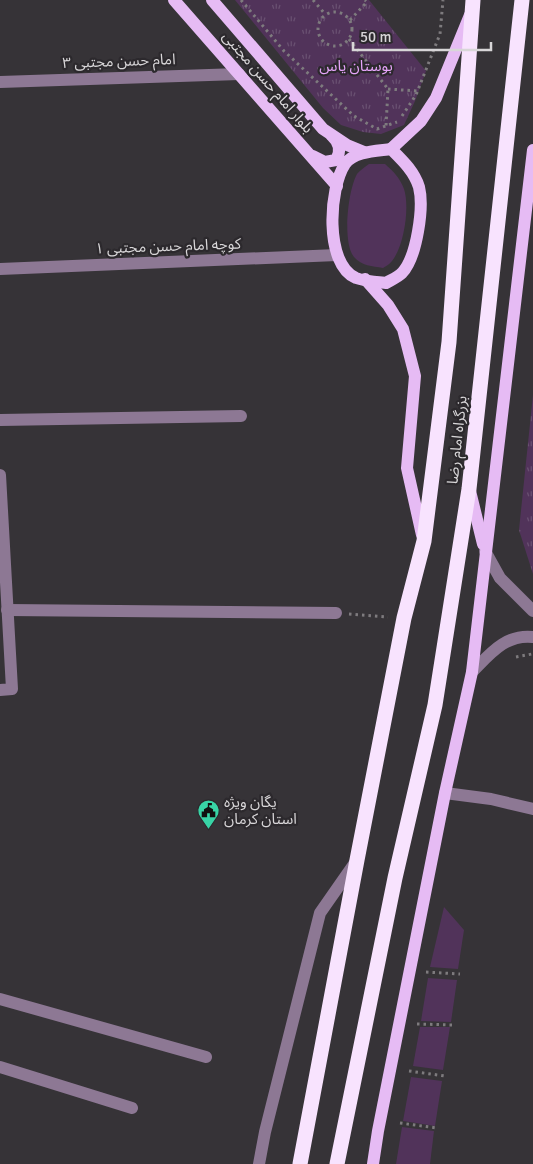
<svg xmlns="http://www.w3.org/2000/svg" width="533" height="1164" font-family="Signika,'Noto Sans Arabic',sans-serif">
  <defs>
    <pattern id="park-tufts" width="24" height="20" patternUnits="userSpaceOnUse" patternTransform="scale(1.25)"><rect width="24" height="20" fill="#51335a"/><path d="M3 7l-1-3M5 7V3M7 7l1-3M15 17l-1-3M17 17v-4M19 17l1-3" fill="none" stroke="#695071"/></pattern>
  </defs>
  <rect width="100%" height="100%" fill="#363337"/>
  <g fill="#51335a">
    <path d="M 369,164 L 385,164 C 393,171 400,178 404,189 C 410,207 404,246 392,261 C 390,264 386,266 383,268 C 372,266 362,266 354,257 C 342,243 348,190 357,174 C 360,170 365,167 369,164 Z"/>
    <path d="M 444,907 L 464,930 L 458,969 L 430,967 Z"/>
    <path d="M 428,978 L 457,980 L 451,1022 L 421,1021 Z"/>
    <path d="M 420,1027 L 450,1027 L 443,1070 L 413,1066 Z"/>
    <path d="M 411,1077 L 442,1081 L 435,1126 L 403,1121 Z"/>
    <path d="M 402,1127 L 434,1131 L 430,1164 L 396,1164 Z"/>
  </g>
  <g fill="url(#park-tufts)">
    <path d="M 235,0 L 369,0 L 426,71 L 415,101 L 404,125 L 381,134 L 363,132 L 341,125 L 323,108 Z"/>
    <path d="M 533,395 L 533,574 L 519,530 Z"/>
  </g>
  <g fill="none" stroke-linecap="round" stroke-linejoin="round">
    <g stroke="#7e7b7e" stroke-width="3" stroke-dasharray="2.5 4" stroke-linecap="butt">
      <path d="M 241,0 L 284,51 L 354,116 L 377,129 L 397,122"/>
      <path d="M 313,0 L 325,14"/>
      <circle cx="335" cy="29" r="17"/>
      <path d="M 350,20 L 367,2 L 365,0"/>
      <path d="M 349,39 L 388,89 L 386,126"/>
      <path d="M 388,89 L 417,91"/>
      <path d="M 402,116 L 416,95 L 440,34 L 443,0"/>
      <path d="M 349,614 L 388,617"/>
      <path d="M 516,657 L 532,654"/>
      <path d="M 426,972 L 460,974"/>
      <path d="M 417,1024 L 453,1025"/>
      <path d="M 409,1071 L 445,1076"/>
      <path d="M 400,1123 L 437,1128"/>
    </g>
    <g stroke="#8d7894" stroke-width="12">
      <path d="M 0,82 L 239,74"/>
      <path d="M 0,269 L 337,255"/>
      <path d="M 0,420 L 241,416"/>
      <path d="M 0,475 L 12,689 L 0,690"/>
      <path d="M 485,551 L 500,578 L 533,611"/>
      <path d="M 7,610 L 336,613"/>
      <path d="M 472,672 C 490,654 505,634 533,637"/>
      <path d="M 445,793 L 491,799 L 533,809"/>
      <path d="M 0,999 L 206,1057"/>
      <path d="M 0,1067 L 132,1108"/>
      <path d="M 259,1164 L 265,1132 L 320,913 L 357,860"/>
    </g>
    <g stroke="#e6bbf4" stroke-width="12">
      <path d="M 174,0 L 337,186"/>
      <path d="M 212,0 L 323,129 L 347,145 L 364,152"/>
      <path d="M 391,149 C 402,160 414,171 419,187 C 424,207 417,257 402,273 C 398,277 391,280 386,283 C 377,282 364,281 356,278 C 324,264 329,188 345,164 C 354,151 378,151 391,149 Z"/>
      <path d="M 391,149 L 421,121 L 436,98 L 470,15"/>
      <path d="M 313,156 L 325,162 L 336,160 C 341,152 340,143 332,136"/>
      <path d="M 365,279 L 388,305 L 403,329 L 415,376 L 407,468 L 422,535"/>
      <path d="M 470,491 L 483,544"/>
      <path d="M 373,1164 L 378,1131 L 445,793 L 472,672 L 533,150"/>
    </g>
    <g stroke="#f8e3fe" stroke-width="15">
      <path d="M 300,1164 L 357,860 L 404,618 L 424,541 L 449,342 L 473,0"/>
      <path d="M 337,1164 L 395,878 L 435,705 L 469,489 L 522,0"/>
    </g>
  </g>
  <defs>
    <symbol id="civic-pin" viewBox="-11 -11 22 30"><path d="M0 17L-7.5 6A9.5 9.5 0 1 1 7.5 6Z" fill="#38d4a6" stroke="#2c292d"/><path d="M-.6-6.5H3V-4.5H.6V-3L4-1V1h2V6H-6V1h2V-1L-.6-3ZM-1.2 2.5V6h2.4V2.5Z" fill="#111"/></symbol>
  </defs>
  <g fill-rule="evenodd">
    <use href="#civic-pin" x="196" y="798" width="25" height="34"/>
  </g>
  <g text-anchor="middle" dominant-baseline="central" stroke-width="4.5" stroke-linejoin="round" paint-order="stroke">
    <g font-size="15" fill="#d8d6d8" stroke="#2c292d">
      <text transform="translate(119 61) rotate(-2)">امام حسن مجتبی ۳</text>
      <text transform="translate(268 82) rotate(49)">بلوار امام حسن مجتبی</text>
      <text transform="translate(168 246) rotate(-2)">کوچه امام حسن مجتبی ۱</text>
      <text transform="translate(457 440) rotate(-84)">بزرگراه امام رضا</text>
    </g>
    <g font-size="15" fill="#e7a5fb" stroke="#2c292d">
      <text x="356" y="66">بوستان یاس</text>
    </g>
    <g font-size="15" fill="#d8d6d8" stroke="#2c292d" text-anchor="start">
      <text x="224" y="802">یگان ویژه<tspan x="224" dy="17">استان کرمان</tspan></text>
    </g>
  </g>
  <path d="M353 42v8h138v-8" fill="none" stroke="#d8d6d8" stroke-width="2.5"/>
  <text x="360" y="42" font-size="15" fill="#d8d6d8" stroke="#2c292d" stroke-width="4" paint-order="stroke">50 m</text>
</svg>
